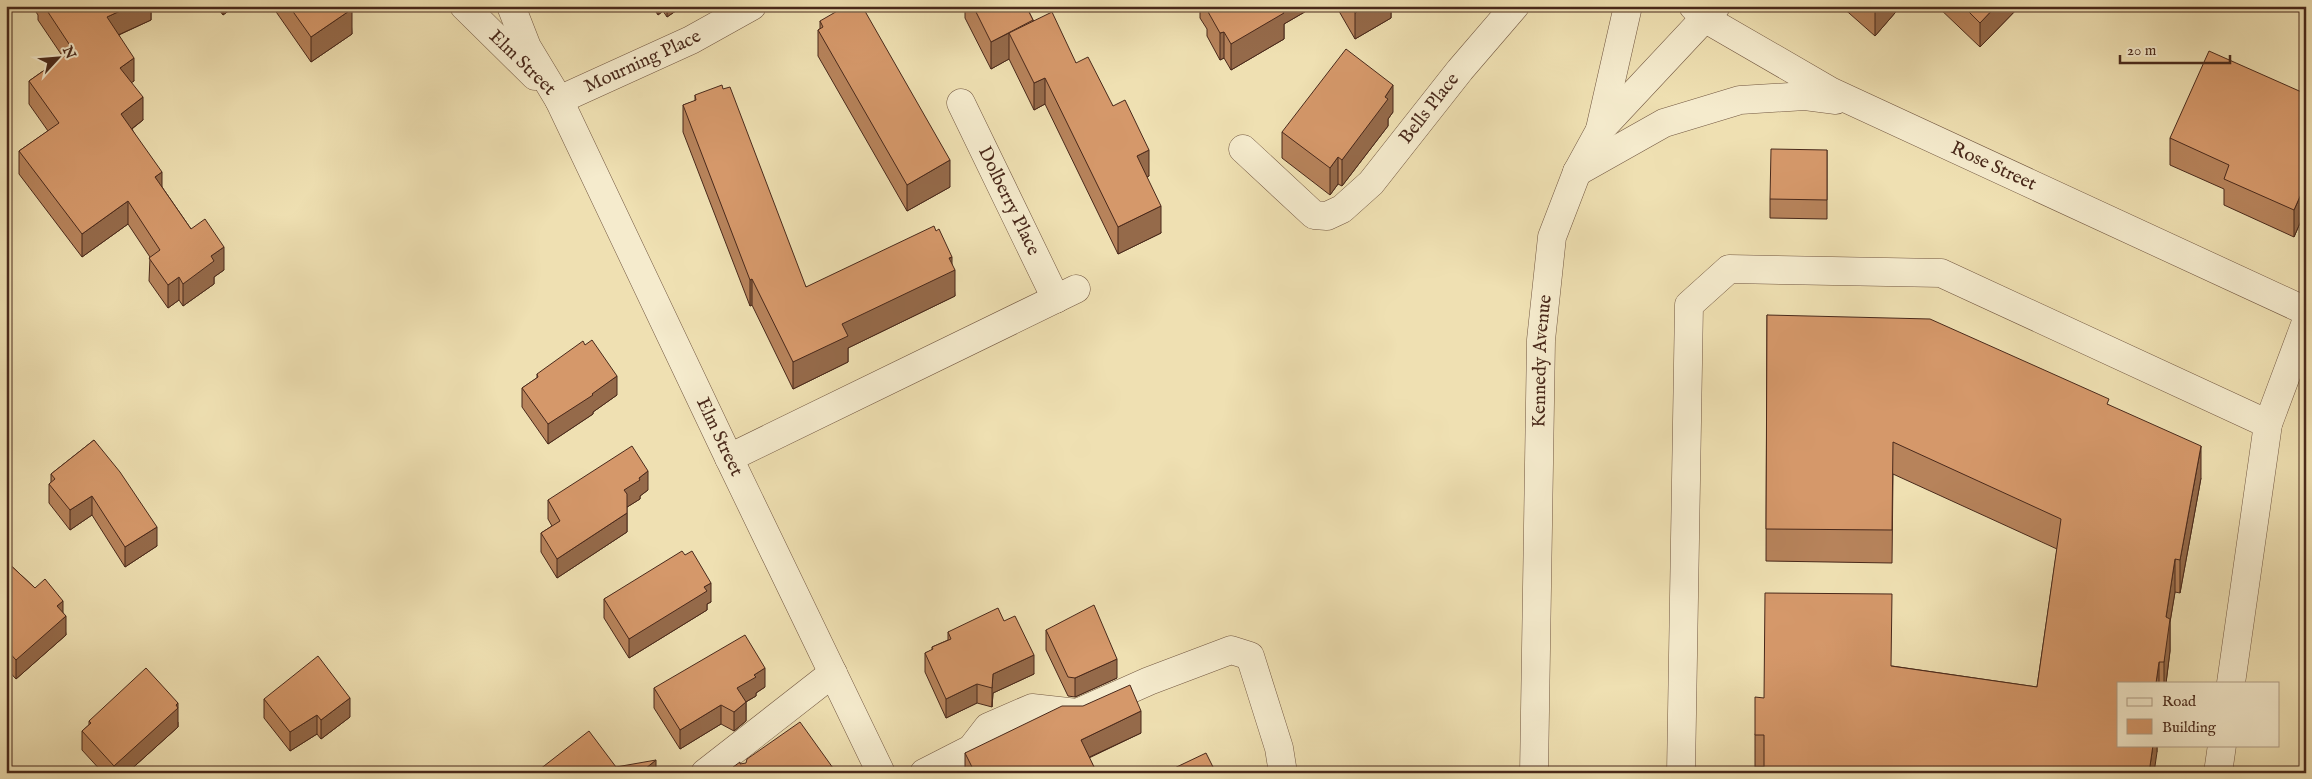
<svg xmlns="http://www.w3.org/2000/svg" width="2312" height="779" font-family="'IM FELL English',serif">
  <rect width="100%" height="100%" fill="#efe0b2"/>
  <filter id="stains"><feTurbulence type="fractalNoise" baseFrequency=".004" numOctaves="4"/><feColorMatrix values="0 0 0 0 .2 0 0 0 0 .09 0 0 0 0 .02 0 0 0 .5 -.17"/></filter>
  <radialGradient id="worn" r=".72"><stop offset=".6" stop-color="#630" stop-opacity="0"/><stop offset="1" stop-color="#630" stop-opacity=".3"/></radialGradient>
  <g fill="none" stroke-linecap="round" stroke-linejoin="round">
    <defs>
      <g id="minor">
        <path d="M 464,6 L 535,76"/>
        <path id="s1" d="M 511,6 L 527,47 L 559,100 L 729,458 L 881,773"/>
        <path id="s2" d="M 1693,6 L 1704,18 L 1832,92 L 2306,311"/>
        <path id="s3" d="M 559,100 L 691,40 L 752,6"/>
        <path id="s4" d="M 961,103 L 1056,299"/>
        <path d="M 1600,129 L 1628,6"/>
        <path id="s5" d="M 1243,149 L 1314,215 L 1327,216 L 1342,209 L 1371,183 L 1460,70 L 1515,6"/>
        <path d="M 1577,172 L 1664,123 L 1740,100 L 1805,96 L 1836,100"/>
        <path d="M 729,458 L 1076,289"/>
        <path d="M 2231,683 L 2268,424 L 2306,322"/>
        <path d="M 705,773 L 833,673"/>
        <path d="M 924,773 L 971,749 L 988,727 L 1032,708 L 1077,713 L 1149,681 L 1231,650 L 1250,656 L 1279,748 L 1283,773"/>
        <path id="s6" d="M 1534,773 L 1541,340 L 1552,237 L 1577,172 L 1600,130 L 1716,6"/>
        <path d="M 1681,773 L 1689,305 L 1729,269 L 1941,273 L 2268,424"/>
        <path d="M 2218,773 L 2222,745"/>
      </g>
    </defs>
    <use href="#minor" stroke="#725741" stroke-width="29"/>
    <use href="#minor" stroke="#f5ebcd" stroke-width="28"/>
  </g>
  <g fill="#b7835b" stroke="#49291b">
    <path d="M 34,6 L 151,6 L 151,20 L 119,35 L 134,81 L 131,82 L 143,120 L 132,129 L 162,187 L 191,229 L 224,270 L 214,277 L 214,284 L 183,306 L 179,300 L 168,308 L 149,281 L 150,257 L 128,224 L 82,257 L 19,174 L 19,151 L 48,131 L 29,104 L 29,81 L 63,57 L 38,20 L 38,15 L 34,9 Z"/>
    <path d="M 216,6 L 235,6 L 223,15 Z"/>
    <path d="M 272,6 L 350,6 L 352,34 L 311,62 Z"/>
    <path d="M 652,6 L 683,6 L 667,17 L 663,11 L 658,15 Z"/>
    <path d="M 965,6 L 1026,6 L 1033,20 L 1076,63 L 1113,106 L 1149,176 L 1147,177 L 1161,233 L 1118,254 L 1045,104 L 1034,110 L 1009,59 L 991,69 L 965,18 Z"/>
    <path d="M 1200,6 L 1315,6 L 1284,24 L 1284,39 L 1231,70 L 1224,58 L 1220,60 L 1207,36 L 1207,29 L 1200,18 Z"/>
    <path d="M 1336,6 L 1391,6 L 1391,18 L 1355,39 Z"/>
    <path d="M 1841,6 L 1901,6 L 1875,36 Z"/>
    <path d="M 1937,6 L 2020,6 L 1980,47 Z"/>
    <path d="M 820,21 L 950,187 L 907,211 L 818,56 L 818,30 L 820,29 Z"/>
    <path d="M 2306,94 L 2306,209 L 2294,237 L 2224,205 L 2224,189 L 2170,165 L 2170,138 Z"/>
    <path d="M 695,95 L 806,287 L 952,264 L 955,296 L 848,348 L 848,362 L 793,389 L 752,305 L 750,306 L 683,132 L 683,105 L 695,101 Z"/>
    <path d="M 1393,112 L 1388,119 L 1388,126 L 1342,186 L 1338,184 L 1330,195 L 1282,158 L 1282,132 Z"/>
    <path d="M 1827,150 L 1827,219 L 1770,218 L 1770,199 Z"/>
    <path d="M 1767,315 L 2109,405 L 2201,478 L 2180,593 L 2175,592 L 2170,622 L 2170,651 L 2166,683 L 2118,683 L 2157,745 L 2157,752 L 1755,767 L 1755,735 L 1764,698 L 1892,666 L 2037,687 L 2057,549 L 1893,474 L 1892,563 L 1766,561 Z"/>
    <path d="M 537,374 L 617,395 L 593,412 L 593,414 L 548,444 L 522,407 L 522,388 L 537,378 Z"/>
    <path d="M 94,440 L 157,546 L 125,567 L 92,515 L 70,530 L 49,503 L 49,484 L 51,482 L 51,474 Z"/>
    <path d="M 648,490 L 640,496 L 640,499 L 627,507 L 627,532 L 557,578 L 541,552 L 541,533 L 552,526 L 548,519 L 548,500 Z"/>
    <path d="M 685,555 L 711,602 L 707,604 L 707,610 L 629,658 L 604,618 L 604,599 Z"/>
    <path d="M 6,561 L 35,588 L 63,613 L 66,635 L 16,679 L 6,668 Z"/>
    <path d="M 1004,621 L 1034,674 L 993,693 L 992,707 L 977,703 L 946,718 L 925,672 L 925,653 L 932,650 L 932,647 L 948,640 L 948,632 Z"/>
    <path d="M 1046,630 L 1117,678 L 1075,697 L 1068,696 L 1046,650 Z"/>
    <path d="M 765,687 L 756,693 L 756,696 L 746,702 L 746,721 L 734,731 L 721,724 L 680,749 L 654,708 L 654,688 Z"/>
    <path d="M 264,699 L 350,717 L 321,739 L 317,734 L 290,751 L 264,718 Z"/>
    <path d="M 89,721 L 178,722 L 178,727 L 127,773 L 103,773 L 82,750 L 82,731 L 89,725 Z"/>
    <path d="M 1141,733 L 1089,758 L 1097,773 L 965,773 L 965,753 Z"/>
  </g>
  <g fill="#956a4a" stroke="#49291b">
    <path d="M 131,6 L 151,6 L 151,20 L 107,40 L 107,17 Z"/>
    <path d="M 223,6 L 235,6 L 223,15 Z"/>
    <path d="M 658,6 L 663,6 L 663,11 L 658,15 Z"/>
    <path d="M 667,6 L 683,6 L 667,17 Z"/>
    <path d="M 1278,6 L 1315,6 L 1284,24 L 1284,39 L 1231,70 L 1231,44 Z"/>
    <path d="M 1366,6 L 1391,6 L 1391,18 L 1355,39 L 1355,13 Z"/>
    <path d="M 1879,6 L 1901,6 L 1875,36 L 1875,11 Z"/>
    <path d="M 1996,6 L 2020,6 L 1980,47 L 1980,23 Z"/>
    <path d="M 352,9 L 352,34 L 311,62 L 311,37 Z"/>
    <path d="M 1224,32 L 1224,58 L 1220,60 L 1220,33 Z"/>
    <path d="M 1009,33 L 1009,59 L 991,69 L 991,42 Z"/>
    <path d="M 134,58 L 134,81 L 120,91 L 120,68 Z"/>
    <path d="M 1045,78 L 1045,104 L 1034,110 L 1034,83 Z"/>
    <path d="M 1393,85 L 1393,112 L 1388,119 L 1388,126 L 1342,186 L 1342,160 L 1385,97 Z"/>
    <path d="M 143,97 L 143,120 L 121,137 L 121,114 Z"/>
    <path d="M 1149,150 L 1149,176 L 1137,182 L 1137,156 Z"/>
    <path d="M 1338,157 L 1338,184 L 1330,195 L 1330,168 Z"/>
    <path d="M 950,160 L 950,187 L 907,211 L 907,185 Z"/>
    <path d="M 162,172 L 162,195 L 155,177 Z"/>
    <path d="M 2306,183 L 2306,209 L 2294,237 L 2294,210 Z"/>
    <path d="M 128,201 L 128,224 L 82,257 L 82,234 Z"/>
    <path d="M 1161,206 L 1161,233 L 1118,254 L 1118,227 Z"/>
    <path d="M 224,247 L 224,270 L 214,277 L 214,284 L 183,306 L 183,284 L 211,256 Z"/>
    <path d="M 952,257 L 952,271 L 955,270 L 955,296 L 848,348 L 848,362 L 793,389 L 793,362 L 842,324 Z"/>
    <path d="M 179,277 L 179,300 L 168,308 L 168,285 Z"/>
    <path d="M 752,279 L 752,305 L 750,306 L 750,280 Z"/>
    <path d="M 617,376 L 617,395 L 593,412 L 593,414 L 548,444 L 548,424 Z"/>
    <path d="M 2201,446 L 2201,478 L 2180,593 L 2180,560 Z"/>
    <path d="M 648,471 L 648,490 L 640,496 L 640,499 L 624,509 L 624,490 Z"/>
    <path d="M 92,496 L 92,515 L 70,530 L 70,510 Z"/>
    <path d="M 627,513 L 627,532 L 557,578 L 557,559 Z"/>
    <path d="M 157,527 L 157,546 L 125,567 L 125,547 Z"/>
    <path d="M 2175,559 L 2175,592 L 2170,622 L 2170,651 L 2166,683 L 2164,683 L 2164,662 L 2166,617 Z"/>
    <path d="M 711,583 L 711,602 L 707,604 L 707,610 L 629,658 L 629,639 L 704,587 Z"/>
    <path d="M 63,601 L 63,619 L 66,616 L 66,635 L 16,679 L 16,660 L 57,606 Z"/>
    <path d="M 1034,655 L 1034,674 L 993,693 L 992,707 L 992,688 L 993,674 Z"/>
    <path d="M 1117,659 L 1117,678 L 1075,697 L 1075,678 Z"/>
    <path d="M 2159,662 L 2159,683 L 2156,683 Z"/>
    <path d="M 765,668 L 765,687 L 756,693 L 756,696 L 737,707 L 737,688 L 754,675 Z"/>
    <path d="M 977,684 L 977,703 L 946,718 L 946,699 Z"/>
    <path d="M 350,698 L 350,717 L 321,739 L 321,720 Z"/>
    <path d="M 746,702 L 746,721 L 734,731 L 734,712 Z"/>
    <path d="M 178,703 L 178,727 L 127,773 L 114,773 L 114,766 Z"/>
    <path d="M 721,705 L 721,724 L 680,749 L 680,730 Z"/>
    <path d="M 1141,711 L 1141,733 L 1081,761 L 1081,740 Z"/>
    <path d="M 317,715 L 317,734 L 290,751 L 290,732 Z"/>
    <path d="M 2153,745 L 2157,745 L 2157,752 L 2154,773 L 2149,773 Z"/>
    <path d="M 656,760 L 656,773 L 640,773 Z"/>
    <path d="M 833,768 L 833,773 L 826,773 Z"/>
  </g>
  <g fill="#d5986a" stroke="#49291b">
    <path d="M 44,6 L 131,6 L 107,17 L 134,58 L 120,68 L 143,97 L 121,114 L 162,172 L 155,177 L 191,229 L 205,219 L 224,247 L 211,256 L 214,261 L 183,284 L 179,277 L 168,285 L 149,258 L 160,250 L 128,201 L 82,234 L 19,151 L 59,123 L 29,81 L 73,50 Z"/>
    <path d="M 289,6 L 350,6 L 352,9 L 311,37 Z"/>
    <path d="M 846,6 L 848,10 L 855,6 L 862,6 L 950,160 L 907,185 L 818,30 L 823,27 L 820,21 Z"/>
    <path d="M 973,6 L 1026,6 L 1033,20 L 991,42 Z"/>
    <path d="M 1209,6 L 1280,6 L 1284,13 L 1231,44 L 1224,32 L 1220,33 L 1207,10 L 1210,8 Z"/>
    <path d="M 1351,6 L 1366,6 L 1355,13 Z"/>
    <path d="M 1869,6 L 1879,6 L 1875,11 Z"/>
    <path d="M 1963,6 L 1996,6 L 1980,23 Z"/>
    <path d="M 1052,12 L 1076,63 L 1088,57 L 1113,106 L 1125,100 L 1149,150 L 1137,156 L 1161,206 L 1118,227 L 1045,78 L 1034,83 L 1009,33 Z"/>
    <path d="M 1346,49 L 1393,85 L 1385,97 L 1388,99 L 1342,160 L 1338,157 L 1330,168 L 1282,132 Z"/>
    <path d="M 2209,51 L 2306,94 L 2306,183 L 2294,210 L 2224,179 L 2229,165 L 2170,138 Z"/>
    <path d="M 722,85 L 723,89 L 730,87 L 806,287 L 934,226 L 936,231 L 939,229 L 952,257 L 949,258 L 955,270 L 842,324 L 848,336 L 793,362 L 752,279 L 750,280 L 683,105 L 696,100 L 695,95 Z"/>
    <path d="M 1771,149 L 1827,150 L 1827,200 L 1770,199 Z"/>
    <path d="M 1767,315 L 1930,319 L 2109,399 L 2107,404 L 2201,446 L 2180,560 L 2175,559 L 2166,617 L 2170,619 L 2164,662 L 2159,662 L 2156,683 L 2118,683 L 2118,745 L 2153,745 L 2149,773 L 1764,773 L 1764,735 L 1755,735 L 1755,697 L 1764,698 L 1765,593 L 1892,594 L 1891,666 L 2037,687 L 2061,519 L 1893,442 L 1892,530 L 1766,529 Z"/>
    <path d="M 592,340 L 617,376 L 592,394 L 593,395 L 548,424 L 522,388 L 538,377 L 537,374 L 583,341 L 585,345 Z"/>
    <path d="M 94,440 L 120,472 L 157,527 L 125,547 L 92,496 L 70,510 L 49,484 L 55,479 L 51,474 Z"/>
    <path d="M 632,446 L 648,471 L 639,478 L 640,480 L 624,490 L 627,494 L 627,513 L 557,559 L 541,533 L 560,521 L 548,500 Z"/>
    <path d="M 682,551 L 685,555 L 692,551 L 711,583 L 704,587 L 707,591 L 629,639 L 604,599 Z"/>
    <path d="M 6,561 L 35,588 L 45,579 L 63,601 L 57,606 L 66,616 L 16,660 L 6,649 Z"/>
    <path d="M 1094,605 L 1117,659 L 1075,678 L 1068,677 L 1046,630 Z"/>
    <path d="M 998,608 L 1004,621 L 1015,616 L 1034,655 L 993,674 L 992,688 L 977,684 L 946,699 L 925,653 L 933,649 L 932,647 L 951,639 L 948,632 Z"/>
    <path d="M 745,635 L 765,668 L 754,675 L 756,677 L 737,688 L 746,702 L 734,712 L 721,705 L 680,730 L 654,688 Z"/>
    <path d="M 318,656 L 350,698 L 321,720 L 317,715 L 290,732 L 264,699 Z"/>
    <path d="M 146,668 L 178,703 L 176,705 L 178,708 L 114,766 L 82,731 L 91,723 L 89,721 Z"/>
    <path d="M 1130,685 L 1141,711 L 1081,740 L 1097,773 L 975,773 L 965,753 L 1062,706 L 1083,706 Z"/>
    <path d="M 800,722 L 833,768 L 826,773 L 725,773 L 740,762 L 740,764 L 746,763 L 747,759 Z"/>
    <path d="M 589,731 L 616,767 L 656,760 L 640,773 L 535,773 Z"/>
    <path d="M 1206,753 L 1216,773 L 1164,773 Z"/>
  </g>
  <g text-anchor="middle" dominant-baseline="central" stroke-width="4" stroke-linejoin="round" paint-order="stroke">
    <g font-size="19" fill="#49291b" stroke="#f5ebcd">
      <text stroke="none"><textPath href="#s3" startOffset="92">Mourning Place</textPath></text>
      <text transform="translate(522 63) rotate(44)">Elm Street</text>
      <text stroke="none"><textPath href="#s5" startOffset="260">Bells Place</textPath></text>
      <text stroke="none"><textPath href="#s2" startOffset="342">Rose Street</textPath></text>
      <text stroke="none"><textPath href="#s4" startOffset="109">Dolberry Place</textPath></text>
      <text stroke="none"><textPath href="#s6" startOffset="412">Kennedy Avenue</textPath></text>
      <text stroke="none"><textPath href="#s1" startOffset="479">Elm Street</textPath></text>
    </g>
  </g>
  <rect width="2312" height="779" fill="none" stroke="#efe0b2" stroke-width="25"/>
  <rect x="8" y="8" width="2297" height="764" fill="none" stroke="#49291b" stroke-width="2.5"/>
  <rect x="12" y="12" width="2287" height="754" fill="none" stroke="#49291b"/>
  <rect x="2117" y="682" width="162" height="65" fill="#f5ebcd" stroke="#b09d86"/>
  <rect x="2127" y="698" width="25" height="8" fill="#f5ebcd" stroke="#b09d86"/>
  <text x="2162" y="706" font-size="15" fill="#49291b">Road</text>
  <rect x="2127" y="719" width="25" height="15" fill="#d5986a" stroke="#b09d86"/>
  <text x="2162" y="732" font-size="15" fill="#49291b">Building</text>
  <g transform="translate(58 58) rotate(64)" stroke="#f5ebcd" stroke-width="4" paint-order="stroke">
  <path d="M0-4L9 19L0 12L-9 19Z" fill="#49291b"/>
  <text y="-8" font-size="14" font-weight="bold" text-anchor="middle" fill="#49291b">N</text>
  </g>
  <path d="M2120 55v8h110v-8" fill="none" stroke="#49291b" stroke-width="2.5"/>
  <text x="2127" y="55" font-size="15" fill="#49291b" stroke="#f5ebcd" stroke-width="4" paint-order="stroke">20 m</text>
  <rect width="100%" height="100%" filter="url(#stains)"/>
  <rect width="100%" height="100%" fill="url(#worn)"/>
</svg>
